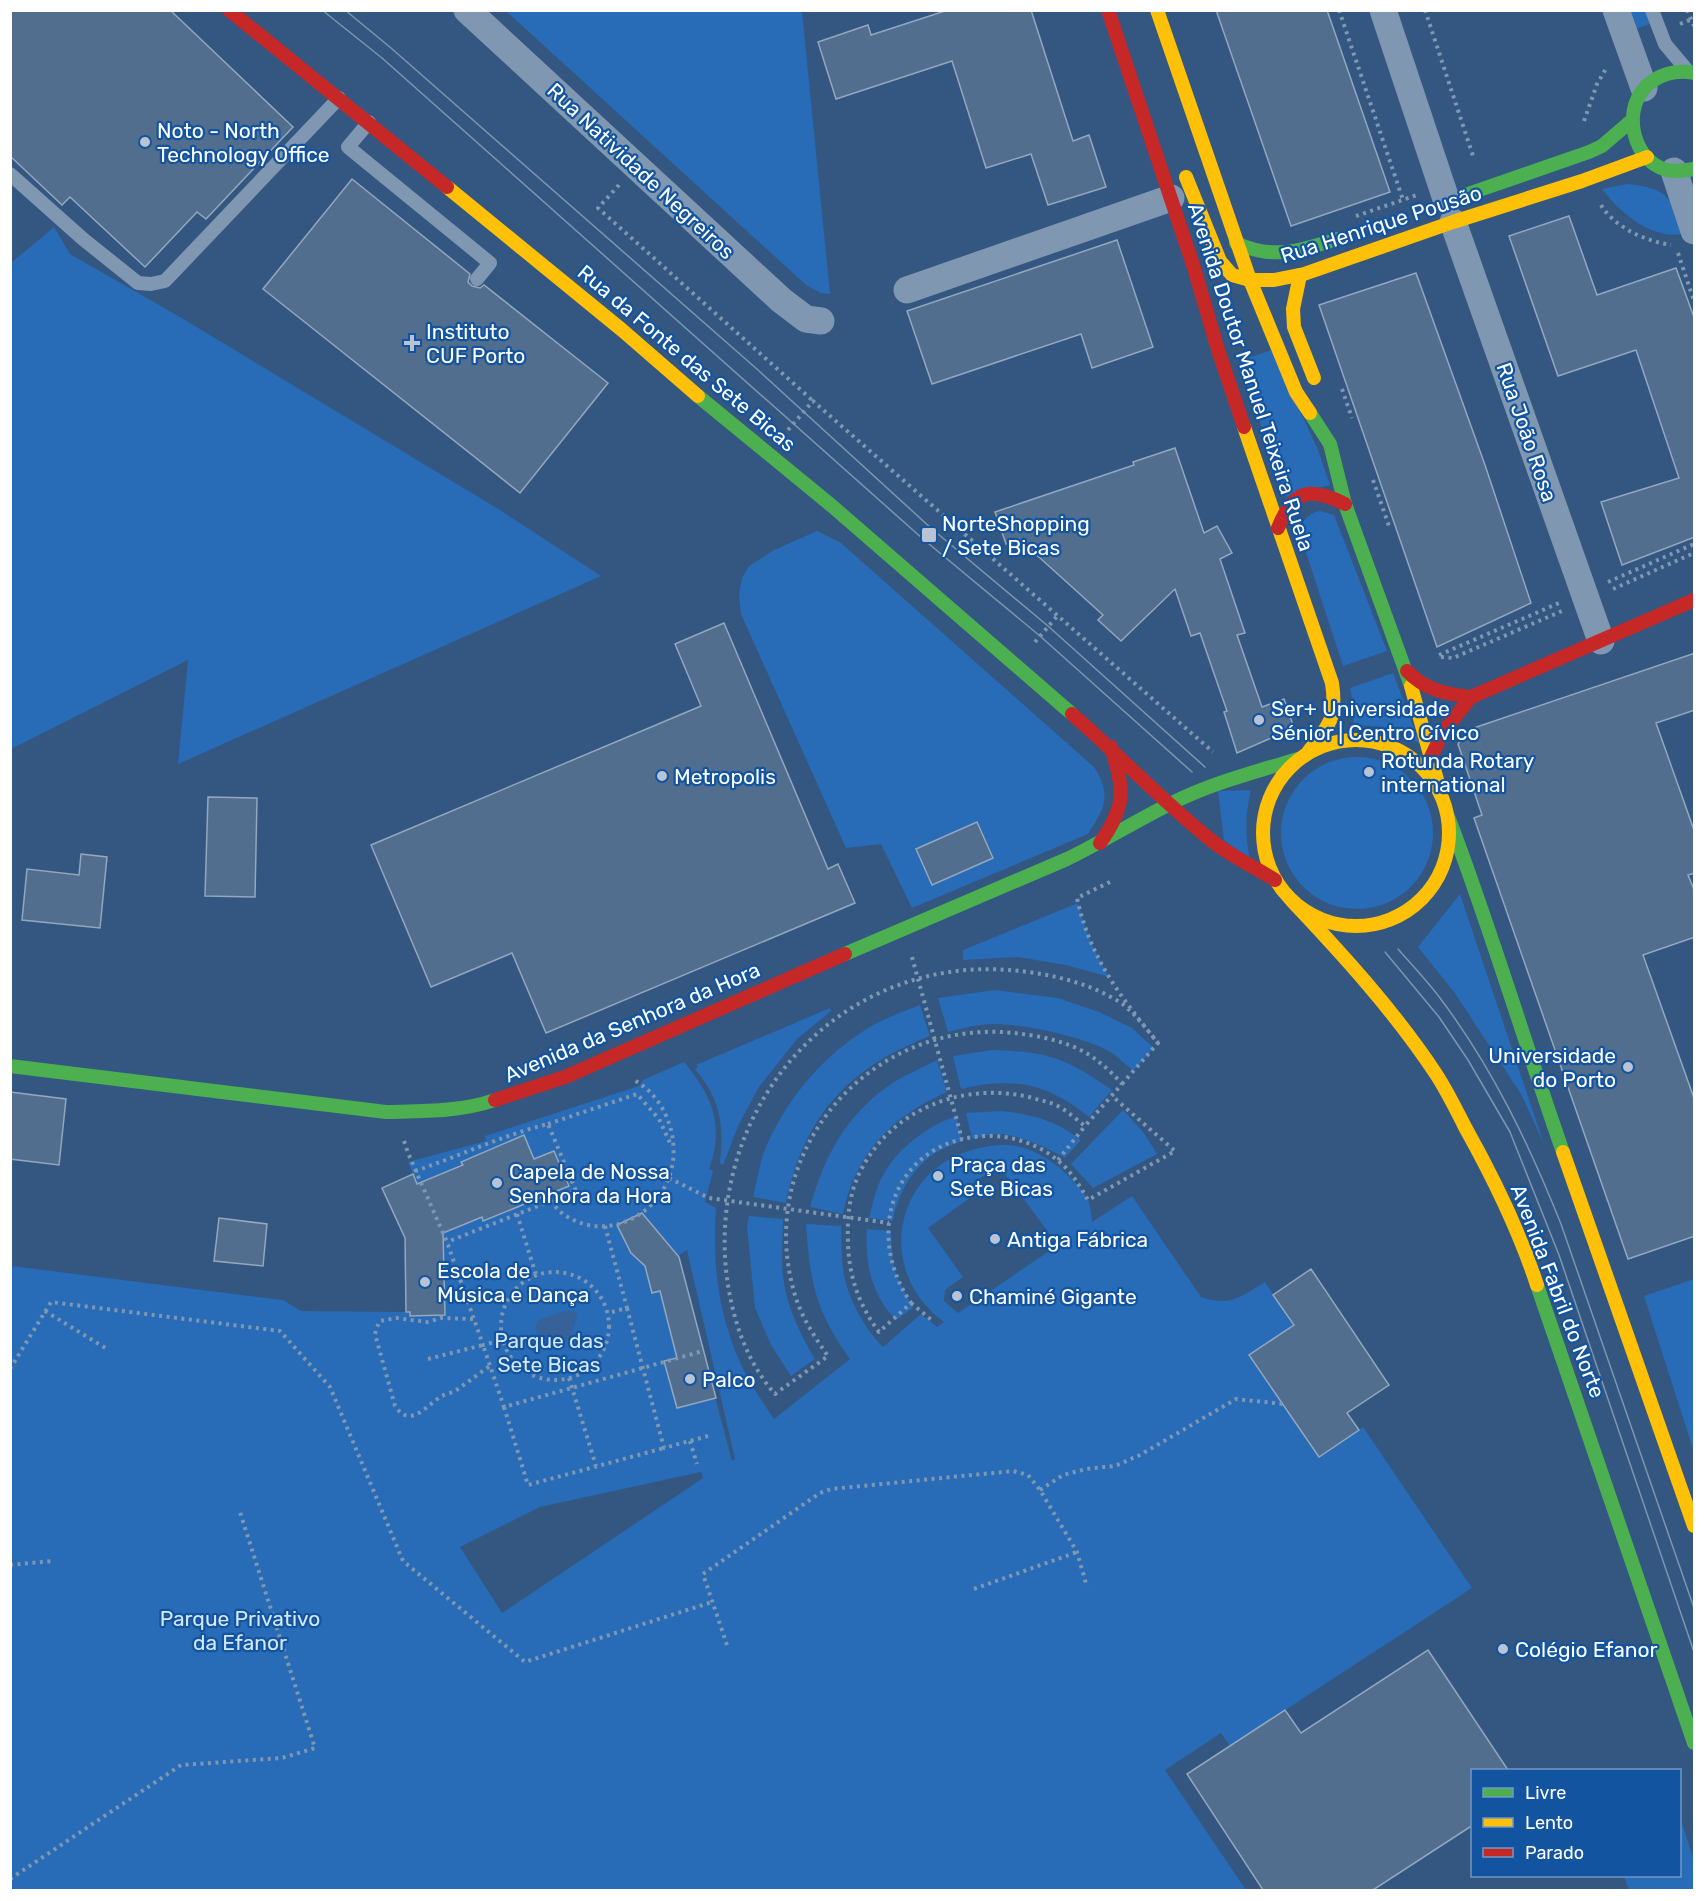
<svg xmlns="http://www.w3.org/2000/svg" width="1705" height="1901" font-family="Rubik,sans-serif">
  <rect width="100%" height="100%" fill="#335780"/>
  <g fill="#286bb6" fill-rule="evenodd">
    <path d="M 506,11 L 802,11 L 830,294 L 821,293 L 806,285 Z"/>
    <path d="M 1628,11 L 1646,11 L 1650,24 L 1635,29 Z"/>
    <path d="M 1627,184 C 1669,188 1670,198 1687,233 C 1654,242 1621,214 1602,189 Z"/>
    <path d="M 54,227 L 70,254 L 180,317 L 500,510 L 601,576 L 178,764 L 188,660 L 11,749 L 11,263 Z"/>
    <path d="M 1272,350 L 1318,450 L 1330,485 L 1286,497 L 1239,361 Z"/>
    <path d="M 1320,511 L 1334,515 L 1387,651 L 1343,666 L 1300,534 C 1301,521 1307,514 1320,511 Z"/>
    <path d="M 817,531 L 841,543 L 1094,767 C 1112,795 1105,808 1088,834 L 912,908 L 881,844 L 846,848 L 741,614 L 739,594 L 742,578 L 749,566 L 774,550 Z"/>
    <path d="M 1393,673 L 1420,744 C 1397,727 1381,725 1353,726 L 1355,708 L 1350,688 Z"/>
    <circle cx="1357" cy="833" r="76"/>
    <path d="M 1251,790 C 1245,814 1245,835 1250,860 L 1224,840 L 1218,791 Z"/>
    <path d="M 1460,894 L 1544,1144 L 1521,1094 L 1454,992 L 1418,947 Z"/>
    <path d="M 1078,903 C 1085,930 1095,953 1109,977 L 1066,965 L 1018,957 L 963,960 L 963,950 Z"/>
    <path d="M 995,990 L 1058,998 L 1099,1012 L 1132,1028 L 1154,1048 L 1133,1071 C 1126,1065 1119,1058 1112,1053 C 1086,1037 1024,1024 994,1024 C 979,1024 963,1028 948,1032 L 938,998 Z"/>
    <path d="M 920,1005 L 930,1036 C 848,1068 804,1116 786,1203 L 753,1197 C 757,1182 759,1166 764,1152 C 783,1104 819,1060 862,1032 C 879,1020 900,1013 920,1005 Z"/>
    <path d="M 830,1008 L 831,1011 L 797,1039 L 759,1087 L 739,1124 L 723,1165 L 720,1163 C 724,1125 721,1100 695,1069 L 698,1067 L 696,1065 Z"/>
    <path d="M 992,1050 C 1017,1051 1044,1052 1067,1063 C 1083,1070 1097,1080 1112,1090 L 1089,1117 C 1048,1083 1012,1076 961,1089 L 953,1056 Z"/>
    <path d="M 937,1060 L 947,1092 C 892,1116 855,1154 843,1214 L 810,1207 C 825,1155 845,1116 891,1084 C 905,1075 922,1068 937,1060 Z"/>
    <path d="M 684,1062 C 712,1095 725,1126 709,1169 L 713,1171 L 705,1202 L 716,1208 C 712,1268 719,1321 746,1375 C 754,1390 765,1405 774,1419 L 850,1359 C 815,1310 810,1282 806,1224 L 841,1226 C 842,1240 841,1255 843,1268 C 847,1298 863,1326 883,1347 L 921,1314 L 937,1327 L 944,1322 C 871,1269 896,1161 985,1147 C 1008,1143 1022,1145 1042,1156 C 1056,1163 1081,1185 1088,1200 C 1091,1206 1091,1215 1092,1222 L 1132,1196 L 1201,1297 C 1231,1307 1240,1297 1265,1282 L 1294,1326 L 1319,1457 L 1363,1427 L 1472,1588 L 1230,1746 L 1221,1733 L 1165,1770 L 1246,1890 L 11,1890 L 11,1266 L 283,1300 L 301,1311 L 406,1312 L 405,1252 L 410,1249 L 382,1188 L 413,1174 L 408,1162 L 486,1141 L 485,1136 L 639,1086 L 643,1080 ZM 999,1166 L 1058,1245 L 958,1313 L 944,1301 L 945,1290 L 963,1277 L 928,1228 L 970,1198 L 971,1197 L 965,1188 ZM 687,1250 L 735,1459 L 732,1461 L 678,1256 ZM 701,1472 L 703,1478 L 502,1613 L 460,1547 L 540,1507 Z"/>
    <path d="M 1123,1110 L 1144,1133 L 1157,1154 L 1093,1188 L 1071,1164 Z"/>
    <path d="M 1002,1111 C 1034,1115 1055,1120 1081,1140 L 1065,1158 C 1048,1148 1016,1133 996,1134 C 988,1134 979,1138 972,1139 L 966,1113 Z"/>
    <path d="M 956,1116 L 962,1141 C 952,1145 940,1149 931,1156 C 911,1171 897,1196 893,1221 L 869,1218 C 872,1207 874,1196 878,1186 C 891,1153 923,1128 956,1116 Z"/>
    <path d="M 749,1216 L 783,1219 C 783,1238 781,1258 783,1276 C 786,1305 800,1334 815,1359 L 791,1376 L 771,1345 L 755,1308 L 747,1226 Z"/>
    <path d="M 867,1229 L 891,1231 L 892,1257 L 897,1277 L 913,1308 L 896,1320 C 872,1296 864,1262 867,1229 Z"/>
    <path d="M 1694,1279 L 1694,1452 L 1644,1296 Z"/>
    <path d="M 1680,1817 L 1694,1861 L 1694,1890 L 1629,1890 L 1624,1876 L 1680,1876 Z"/>
  </g>
  <path fill="#366299" d="M 565,1311 L 575,1312 L 577,1315 C 573,1335 565,1357 540,1340 L 535,1328 L 539,1320 Z"/>
  <g fill="#516e8e" stroke="#93a7be" stroke-width="1.5">
    <path d="M 10,10 L 170,10 L 293,127 L 206,219 L 197,212 L 145,267 L 70,197 L 62,205 L 10,156 Z"/>
    <path d="M 948,10 L 1031,10 L 1073,141 L 1089,135 L 1106,187 L 1048,205 L 1031,154 L 986,168 L 952,61 L 836,99 L 818,42 L 868,25 L 871,35 Z"/>
    <path d="M 1216,10 L 1327,10 L 1390,192 L 1291,226 Z"/>
    <path d="M 352,179 L 470,274 L 468,282 L 472,286 L 480,288 L 484,285 L 608,383 L 520,493 L 263,289 Z"/>
    <path d="M 1569,216 L 1597,295 L 1676,268 L 1695,320 L 1695,537 L 1622,565 L 1601,502 L 1679,478 L 1636,350 L 1558,376 L 1509,236 Z"/>
    <path d="M 1117,240 L 1153,347 L 1092,368 L 1081,334 L 932,384 L 907,311 Z"/>
    <path d="M 1416,273 L 1485,465 L 1531,603 L 1437,647 L 1319,305 Z"/>
    <path d="M 1175,448 L 1204,533 L 1217,526 L 1232,553 L 1220,559 L 1245,633 L 1237,635 L 1262,707 L 1284,699 L 1294,728 L 1237,753 L 1224,712 L 1227,711 L 1200,633 L 1191,636 L 1175,589 L 1121,641 L 1098,620 L 1103,615 L 1019,539 L 1006,544 L 995,512 L 1134,465 L 1133,462 Z"/>
    <path d="M 724,623 L 828,869 L 838,864 L 855,903 L 546,1033 L 512,953 L 431,987 L 371,845 L 701,706 L 675,644 Z"/>
    <path d="M 1695,653 L 1695,710 L 1656,723 L 1695,833 L 1695,873 L 1688,875 L 1695,892 L 1695,937 L 1643,955 L 1695,1101 L 1695,1236 L 1628,1259 L 1474,818 L 1482,815 L 1458,744 L 1468,730 Z"/>
    <path d="M 208,797 L 257,798 L 255,897 L 205,896 Z"/>
    <path d="M 977,822 L 993,858 L 932,885 L 916,849 Z"/>
    <path d="M 81,854 L 107,857 L 100,928 L 22,920 L 27,869 L 79,875 Z"/>
    <path d="M 10,1092 L 66,1099 L 59,1165 L 10,1159 Z"/>
    <path d="M 524,1135 L 534,1159 L 554,1151 L 569,1186 L 483,1221 L 482,1217 L 443,1233 L 445,1315 L 410,1316 L 410,1312 L 406,1312 L 405,1238 L 382,1188 L 413,1174 L 417,1184 L 463,1165 L 461,1162 Z"/>
    <path d="M 642,1213 L 679,1257 L 716,1398 L 677,1408 L 664,1361 L 677,1358 L 660,1291 L 652,1293 L 645,1266 L 631,1253 L 617,1225 Z"/>
    <path d="M 219,1218 L 267,1224 L 263,1266 L 214,1261 Z"/>
    <path d="M 1311,1269 L 1389,1385 L 1347,1413 L 1359,1430 L 1319,1457 L 1249,1355 L 1294,1325 L 1273,1295 Z"/>
    <path d="M 1428,1650 L 1508,1770 L 1473,1770 L 1473,1825 L 1373,1890 L 1263,1890 L 1187,1774 L 1285,1710 L 1301,1733 Z"/>
  </g>
  <g fill="none" stroke-linecap="round" stroke-linejoin="round">
    <g stroke="#7f97b0" stroke-width="4" stroke-dasharray="3 4.5" stroke-linecap="butt">
      <path d="M 1339,10 L 1403,200"/>
      <path d="M 1425,10 L 1474,159"/>
      <path d="M 1687,10 L 1694,26"/>
      <path d="M 1680,24 L 1690,20"/>
      <path d="M 1584,121 L 1597,84 L 1607,67"/>
      <path d="M 619,185 L 598,208 L 813,401"/>
      <path d="M 1601,205 C 1615,228 1646,241 1671,245"/>
      <path d="M 1356,216 L 1417,195"/>
      <path d="M 1678,253 L 1694,301"/>
      <path d="M 1342,389 L 1352,418"/>
      <path d="M 788,430 L 813,401 L 1213,752"/>
      <path d="M 1373,480 L 1390,529"/>
      <path d="M 1608,582 L 1694,544"/>
      <path d="M 1613,589 L 1694,553"/>
      <path d="M 1035,642 L 1058,615"/>
      <path d="M 1439,655 L 1559,603"/>
      <path d="M 1441,657 L 1453,658 L 1562,611"/>
      <path d="M 1110,882 L 1077,898 C 1090,958 1120,996 1158,1043 C 1147,1030 1135,1013 1121,1003 C 1089,982 1047,973 1009,970 C 839,957 710,1103 726,1270 C 731,1315 745,1360 775,1394 L 828,1356 C 813,1335 799,1313 793,1288 C 756,1149 872,1018 1014,1033 C 1042,1036 1077,1043 1099,1062 C 1107,1068 1115,1076 1122,1084 L 1085,1126 C 1076,1119 1066,1110 1056,1105 C 1047,1101 1038,1100 1029,1097 C 964,1082 894,1108 862,1168 C 849,1192 847,1217 848,1243 C 849,1277 859,1305 879,1332 L 911,1303 C 861,1230 897,1136 990,1136 C 1017,1136 1045,1147 1064,1166 C 1074,1176 1081,1188 1088,1200 L 1175,1151 L 1112,1096"/>
      <path d="M 912,957 L 962,1139"/>
      <path d="M 1122,1084 L 1158,1043"/>
      <path d="M 548,1124 L 637,1094 L 659,1119 L 671,1145"/>
      <path d="M 404,1141 L 408,1153 L 447,1242 L 483,1345 L 503,1340"/>
      <path d="M 1058,1160 L 1085,1126"/>
      <path d="M 415,1171 C 460,1156 503,1135 548,1124 L 576,1191 L 447,1242"/>
      <path d="M 669,1178 L 709,1198 L 889,1223"/>
      <path d="M 551,1200 C 558,1213 571,1220 584,1224 C 619,1234 657,1211 669,1177 C 682,1143 667,1098 634,1080"/>
      <path d="M 517,1214 L 536,1275"/>
      <path d="M 605,1226 L 627,1308 L 608,1313"/>
      <circle cx="555" cy="1326" r="54"/>
      <path d="M 911,1303 L 934,1322"/>
      <path d="M 627,1308 L 664,1448 L 708,1436"/>
      <path d="M 45,1311 L 107,1349"/>
      <path d="M 473,1319 L 441,1318 L 427,1322 L 396,1318 L 380,1321 L 377,1327 L 375,1334 L 395,1406 C 411,1430 427,1404 442,1396 C 446,1394 451,1393 455,1391 C 467,1383 478,1374 490,1366"/>
      <path d="M 428,1359 L 483,1345 L 504,1407 L 703,1351"/>
      <path d="M 10,1369 L 51,1302 L 280,1331 L 330,1387 L 403,1561 L 525,1662 L 712,1602"/>
      <path d="M 569,1378 L 596,1466"/>
      <path d="M 504,1407 L 528,1485 L 664,1448"/>
      <path d="M 690,1441 L 697,1464"/>
      <path d="M 1040,1490 L 1063,1475 L 1086,1469 L 1115,1466 L 1140,1455 L 1236,1399 L 1283,1404"/>
      <path d="M 10,1565 L 52,1561"/>
      <path d="M 974,1589 L 1077,1552"/>
      <path d="M 727,1645 L 703,1574 L 820,1493 L 831,1489 L 1013,1471 L 1028,1475 L 1040,1490 L 1077,1552 L 1087,1587"/>
      <path d="M 10,1879 L 181,1765 L 282,1758 L 315,1748 L 239,1509"/>
    </g>
    <g stroke="#7f97b0" stroke-width="14">
      <path d="M 1652,10 L 1665,44 L 1686,69"/>
      <path d="M 369,122 L 348,147 L 490,263 L 477,279"/>
      <path d="M 10,174 L 83,239 L 138,283 L 151,284 L 165,281 L 339,98"/>
    </g>
    <g stroke="#7f97b0" stroke-width="27">
      <path d="M 467,10 L 781,300 L 806,319 L 821,321"/>
      <path d="M 1383,10 L 1447,202"/>
      <path d="M 1616,10 L 1644,88"/>
      <path d="M 1674,171 L 1694,231"/>
      <path d="M 1453,222 L 1601,641"/>
      <path d="M 907,290 L 1171,198"/>
    </g>
    <g stroke="#4caf50" stroke-width="14">
      <path d="M 1694,73 C 1679,70 1667,72 1654,80 C 1616,104 1633,170 1675,171 C 1681,171 1688,170 1694,169"/>
      <path d="M 1465,195 L 1589,152 L 1602,146 L 1631,121"/>
      <path d="M 1236,243 C 1273,260 1300,251 1337,239"/>
      <path d="M 698,396 L 832,506 L 1072,714"/>
      <path d="M 1310,413 L 1330,444 L 1345,504 L 1411,686"/>
      <path d="M 1449,819 C 1491,929 1524,1041 1563,1152"/>
      <path d="M 845,954 L 1067,859 C 1102,842 1134,822 1168,805 C 1209,784 1254,772 1298,759"/>
      <path d="M 10,1066 L 386,1112 C 422,1111 460,1112 495,1100"/>
      <path d="M 1537,1285 L 1694,1743"/>
    </g>
    <g stroke="#ffc107" stroke-width="14">
      <path d="M 1157,10 L 1250,280 L 1296,392 L 1310,413"/>
      <path d="M 1186,177 L 1220,261 L 1232,275 L 1250,280 L 1274,280 L 1304,274 L 1453,222 L 1582,181 L 1647,157"/>
      <path d="M 447,187 L 622,330 L 698,396"/>
      <path d="M 1300,275 L 1293,309 L 1294,327 L 1314,378"/>
      <path d="M 1244,427 L 1332,683 C 1337,717 1330,725 1309,751"/>
      <path d="M 1411,686 L 1439,787"/>
      <circle cx="1356" cy="833" r="93"/>
      <path d="M 1293,902 C 1344,956 1395,1012 1436,1074 C 1447,1091 1456,1109 1465,1127 C 1493,1177 1519,1230 1537,1285"/>
      <path d="M 1563,1152 L 1694,1526"/>
    </g>
    <g stroke="#c62828" stroke-width="14">
      <path d="M 229,10 L 447,187"/>
      <path d="M 1108,10 L 1194,268 L 1218,350 L 1244,427"/>
      <path d="M 1278,528 C 1293,490 1309,486 1345,504"/>
      <path d="M 1407,671 C 1425,690 1446,694 1471,697"/>
      <path d="M 1072,714 C 1119,755 1163,802 1212,841 C 1231,856 1254,867 1275,880"/>
      <path d="M 1431,757 L 1443,732 L 1471,697 L 1694,600"/>
      <path d="M 1100,843 C 1127,805 1124,789 1111,747"/>
      <path d="M 495,1100 L 565,1077 L 845,954"/>
    </g>
    <g stroke="#7e95af" stroke-width="1.5">
      <path d="M 322,10 L 382,58 L 923,539 L 1040,636 L 1192,772"/>
      <path d="M 345,10 L 391,48 L 758,370 L 932,529 L 1048,626 L 1205,767"/>
      <path d="M 1398,949 C 1412,965 1427,981 1440,998 C 1492,1067 1529,1144 1561,1224 L 1694,1608"/>
      <path d="M 1385,952 L 1439,1017 L 1468,1060 L 1510,1132 L 1559,1255 L 1694,1652"/>
    </g>
  </g>
  <g fill="#b8c4d3" stroke="#1354a0" stroke-width="2">
    <circle cx="145" cy="142" r="6"/>
    <path d="M409 334h6v6h6v6h-6v6h-6v-6h-6v-6h6z"/>
    <rect x="921" y="527" width="16" height="16" rx="3"/>
    <circle cx="1259" cy="720" r="6"/>
    <circle cx="1369" cy="772" r="6"/>
    <circle cx="662" cy="776" r="6"/>
    <circle cx="1628" cy="1067" r="6"/>
    <circle cx="938" cy="1176" r="6"/>
    <circle cx="497" cy="1183" r="6"/>
    <circle cx="995" cy="1239" r="6"/>
    <circle cx="425" cy="1282" r="6"/>
    <circle cx="957" cy="1296" r="6"/>
    <circle cx="690" cy="1379" r="6"/>
    <circle cx="1503" cy="1649" r="6"/>
  </g>
  <g text-anchor="middle" dominant-baseline="central" stroke-width="4.5" stroke-linejoin="round" paint-order="stroke">
    <g font-size="21" fill="#fff" stroke="#1354a0" text-anchor="start">
      <text x="157" y="130">Noto - North<tspan x="157" dy="24">Technology Office</tspan></text>
      <text x="426" y="331">Instituto<tspan x="426" dy="24">CUF Porto</tspan></text>
      <text x="942" y="523">NorteShopping<tspan x="942" dy="24">/ Sete Bicas</tspan></text>
      <text x="1271" y="708">Ser+ Universidade<tspan x="1271" dy="24">Sénior | Centro Cívico</tspan></text>
      <text x="1381" y="760">Rotunda Rotary<tspan x="1381" dy="24">international</tspan></text>
      <text x="674" y="776">Metropolis</text>
      <text x="1616" y="1055" text-anchor="end">Universidade<tspan x="1616" dy="24">do Porto</tspan></text>
      <text x="950" y="1164">Praça das<tspan x="950" dy="24">Sete Bicas</tspan></text>
      <text x="509" y="1171">Capela de Nossa<tspan x="509" dy="24">Senhora da Hora</tspan></text>
      <text x="1007" y="1239">Antiga Fábrica</text>
      <text x="437" y="1270">Escola de<tspan x="437" dy="24">Música e Dança</tspan></text>
      <text x="969" y="1296">Chaminé Gigante</text>
      <text x="702" y="1379">Palco</text>
      <text x="1515" y="1649">Colégio Efanor</text>
    </g>
    <g font-size="21" fill="#fff" stroke="#1354a0">
      <text transform="translate(641 171) rotate(43)">Rua Natividade Negreiros</text>
      <text transform="translate(1381 224) rotate(-18)">Rua Henrique Pousão</text>
      <text transform="translate(687 358) rotate(40)">Rua da Fonte das Sete Bicas</text>
      <text transform="translate(1251 377) rotate(72)">Avenida Doutor Manuel Teixeira Ruela</text>
      <text transform="translate(1527 432) rotate(71)">Rua João Rosa</text>
      <text transform="translate(632 1022) rotate(-23)">Avenida da Senhora da Hora</text>
      <text transform="translate(1558 1291) rotate(69)">Avenida Fabril do Norte</text>
    </g>
    <g font-size="21" fill="#d5e8fe" stroke="#1354a0">
      <text x="549" y="1340">Parque das<tspan x="549" dy="24">Sete Bicas</tspan></text>
      <text x="240" y="1618">Parque Privativo<tspan x="240" dy="24">da Efanor</tspan></text>
    </g>
  </g>
  <rect width="1705" height="1901" fill="none" stroke="#ffffff" stroke-width="24"/>
  <rect x="1471" y="1769" width="210" height="108" fill="#1354a0" stroke="#7198c6" stroke-width="1.5"/>
  <rect x="1483" y="1788" width="30" height="9" fill="#4caf50" stroke="#7198c6" stroke-width="1.5"/>
  <text x="1525" y="1799" font-size="18" fill="#ffffff">Livre</text>
  <rect x="1483" y="1818" width="30" height="9" fill="#ffc107" stroke="#7198c6" stroke-width="1.5"/>
  <text x="1525" y="1829" font-size="18" fill="#ffffff">Lento</text>
  <rect x="1483" y="1848" width="30" height="9" fill="#c62828" stroke="#7198c6" stroke-width="1.5"/>
  <text x="1525" y="1859" font-size="18" fill="#ffffff">Parado</text>
</svg>
